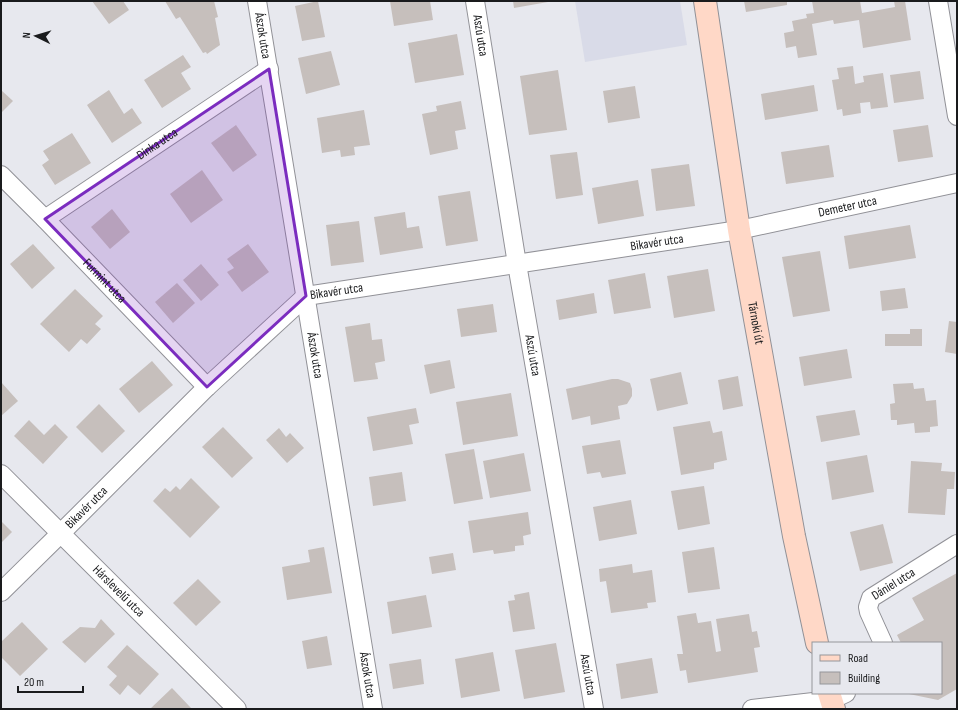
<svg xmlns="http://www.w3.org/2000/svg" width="958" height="710" font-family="'Sofia Sans Condensed',sans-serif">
  <rect width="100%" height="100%" fill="#e7e8ee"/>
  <path fill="#d9dbe8" d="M 575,1 L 680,1 L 687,45 L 585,62 Z"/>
  <g fill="#c6bfbc">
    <path d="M 92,1 L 123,1 L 129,10 L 109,24 Z"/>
    <path d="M 165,1 L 214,1 L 218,17 L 215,18 L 220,45 L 207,54 L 206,52 L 203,53 L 180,17 L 176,19 Z"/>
    <path d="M 318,1 L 325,37 L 302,41 L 295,6 Z"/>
    <path d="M 390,1 L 430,1 L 433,20 L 394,26 Z"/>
    <path d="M 513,1 L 548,1 L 548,2 L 514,8 Z"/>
    <path d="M 744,1 L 787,1 L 787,5 L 746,12 Z"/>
    <path d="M 812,1 L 860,1 L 862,13 L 895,7 L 894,1 L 905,1 L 911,40 L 863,48 L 859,20 L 834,24 L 833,20 L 812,24 L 817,55 L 798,58 L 796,46 L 786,48 L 784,33 L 794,31 L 792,21 L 807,18 L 806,14 L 814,13 Z"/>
    <path d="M 457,34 L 464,75 L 415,83 L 408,43 Z"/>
    <path d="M 331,51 L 340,85 L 306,94 L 298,58 Z"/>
    <path d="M 183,55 L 191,67 L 181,73 L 191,89 L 162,108 L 144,80 Z"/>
    <path d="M 853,66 L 855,84 L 864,82 L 863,76 L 883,73 L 888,107 L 871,109 L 870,102 L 860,103 L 861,113 L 843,116 L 842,109 L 837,110 L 832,80 L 839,79 L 837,68 Z"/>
    <path d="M 558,70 L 567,130 L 529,135 L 520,76 Z"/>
    <path d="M 920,71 L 924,99 L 894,103 L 890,75 Z"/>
    <path d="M 814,85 L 818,111 L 765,120 L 761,94 Z"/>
    <path d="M 635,86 L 640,118 L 608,123 L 603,91 Z"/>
    <path d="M 1,90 L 13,101 L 1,113 Z"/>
    <path d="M 109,90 L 124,114 L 132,108 L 142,123 L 112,143 L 87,105 Z"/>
    <path d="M 461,101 L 466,129 L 455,131 L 458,149 L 430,155 L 422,114 L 437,111 L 436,106 Z"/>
    <path d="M 364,110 L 370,145 L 354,147 L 355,155 L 341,157 L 340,150 L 322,153 L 317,118 Z"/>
    <path d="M 236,125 L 257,155 L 233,172 L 211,143 Z"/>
    <path d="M 928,125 L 933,157 L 898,162 L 893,130 Z"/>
    <path d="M 72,133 L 91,163 L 55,185 L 42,165 L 49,160 L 43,151 Z"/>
    <path d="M 829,145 L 834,177 L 786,184 L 781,152 Z"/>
    <path d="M 577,152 L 583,195 L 556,199 L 550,155 Z"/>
    <path d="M 689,164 L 695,206 L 656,211 L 651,169 Z"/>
    <path d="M 202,170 L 223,200 L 191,223 L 170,194 Z"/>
    <path d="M 638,180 L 644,216 L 598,224 L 592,188 Z"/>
    <path d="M 470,191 L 478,241 L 446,246 L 438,196 Z"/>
    <path d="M 112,209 L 130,232 L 110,249 L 91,227 Z"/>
    <path d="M 405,212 L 407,228 L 419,226 L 423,248 L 380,255 L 374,217 Z"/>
    <path d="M 359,221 L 364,262 L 331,266 L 326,225 Z"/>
    <path d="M 910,225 L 916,258 L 849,269 L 844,236 Z"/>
    <path d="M 33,244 L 55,268 L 32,289 L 10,264 Z"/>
    <path d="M 248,244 L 269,272 L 242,292 L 227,272 L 234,268 L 227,259 Z"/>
    <path d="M 820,251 L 830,311 L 793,317 L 782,257 Z"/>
    <path d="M 201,264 L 219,285 L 201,301 L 183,280 Z"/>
    <path d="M 708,269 L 715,311 L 674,318 L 667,276 Z"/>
    <path d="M 645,273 L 651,308 L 614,314 L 608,280 Z"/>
    <path d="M 177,283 L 195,303 L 173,323 L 155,302 Z"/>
    <path d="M 905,288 L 908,308 L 882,311 L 880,291 Z"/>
    <path d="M 75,289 L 103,316 L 95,324 L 101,329 L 87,344 L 81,339 L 69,352 L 40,324 Z"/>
    <path d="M 594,293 L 597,313 L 559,320 L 556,300 Z"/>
    <path d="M 493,304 L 497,332 L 461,337 L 457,309 Z"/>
    <path d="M 949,321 L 957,322 L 957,354 L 945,352 Z"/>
    <path d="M 370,323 L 372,340 L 382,339 L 385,361 L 375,363 L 378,379 L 354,382 L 345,327 Z"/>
    <path d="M 910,329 L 922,329 L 922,346 L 885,346 L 885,334 L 910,334 Z"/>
    <path d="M 847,349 L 852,378 L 804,386 L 799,357 Z"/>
    <path d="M 450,360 L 455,388 L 430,394 L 424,365 Z"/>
    <path d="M 152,361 L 173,385 L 139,413 L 119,389 Z"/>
    <path d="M 681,372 L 688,404 L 657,411 L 650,379 Z"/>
    <path d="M 738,376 L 743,406 L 723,410 L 718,380 Z"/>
    <path d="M 612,379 L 618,379 L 630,383 L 632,389 L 632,396 L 627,404 L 618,406 L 620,419 L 591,425 L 590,416 L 572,420 L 566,389 Z"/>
    <path d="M 1,382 L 18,401 L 1,416 Z"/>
    <path d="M 913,383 L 914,389 L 924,388 L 926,401 L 936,400 L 938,426 L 930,427 L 930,432 L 915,433 L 914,423 L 897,425 L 897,420 L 891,420 L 890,404 L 895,403 L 893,384 Z"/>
    <path d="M 511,393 L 518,436 L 463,445 L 456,402 Z"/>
    <path d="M 99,404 L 125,431 L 102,453 L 76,427 Z"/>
    <path d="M 416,408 L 419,423 L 409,425 L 413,444 L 373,451 L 367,417 Z"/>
    <path d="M 855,410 L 860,435 L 821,442 L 816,416 Z"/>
    <path d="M 29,420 L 44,435 L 55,424 L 68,437 L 43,464 L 14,436 Z"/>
    <path d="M 710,421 L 713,433 L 722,431 L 727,460 L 714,463 L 714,469 L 681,475 L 673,427 Z"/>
    <path d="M 223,427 L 253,458 L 232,478 L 202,447 Z"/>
    <path d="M 279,428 L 286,437 L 290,433 L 304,448 L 287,463 L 266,440 Z"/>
    <path d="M 620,440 L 626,474 L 602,478 L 600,472 L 587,474 L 582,446 Z"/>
    <path d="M 474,449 L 483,499 L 454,504 L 445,454 Z"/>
    <path d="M 524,453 L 531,491 L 490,498 L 483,461 Z"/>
    <path d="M 867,455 L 874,492 L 832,500 L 826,462 Z"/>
    <path d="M 911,461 L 942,463 L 941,471 L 955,472 L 954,489 L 947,489 L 945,515 L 908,513 Z"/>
    <path d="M 402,472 L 406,501 L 373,506 L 369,477 Z"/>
    <path d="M 191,478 L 220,507 L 190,538 L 153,501 L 165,488 L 170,492 L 176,486 L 180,490 Z"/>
    <path d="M 704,486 L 710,524 L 678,530 L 671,491 Z"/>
    <path d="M 631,500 L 637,534 L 599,541 L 593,507 Z"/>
    <path d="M 528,512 L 531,534 L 523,536 L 524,545 L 515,546 L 515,551 L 494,554 L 493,550 L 473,553 L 468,521 Z"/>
    <path d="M 1,521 L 12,532 L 1,543 Z"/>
    <path d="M 883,524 L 893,563 L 860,571 L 850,532 Z"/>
    <path d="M 324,547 L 332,593 L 287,600 L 282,567 L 310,562 L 308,550 Z"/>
    <path d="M 714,547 L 720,589 L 688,593 L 682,552 Z"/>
    <path d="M 453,553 L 456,570 L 432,574 L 429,557 Z"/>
    <path d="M 632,564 L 633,573 L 652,570 L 656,602 L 647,603 L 648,608 L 611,613 L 606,581 L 600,582 L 599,569 Z"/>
    <path d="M 957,573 L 957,689 L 938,700 L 909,694 L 908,693 L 941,693 L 941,643 L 901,643 L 897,635 L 924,620 L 912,598 Z"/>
    <path d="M 198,579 L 221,602 L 196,626 L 173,603 Z"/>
    <path d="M 529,592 L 535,629 L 513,632 L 508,601 L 515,600 L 514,595 Z"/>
    <path d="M 426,595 L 432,627 L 392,634 L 387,602 Z"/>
    <path d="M 696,613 L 698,623 L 711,621 L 716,652 L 721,651 L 716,619 L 749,614 L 752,632 L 757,631 L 760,647 L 754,648 L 758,672 L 688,683 L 686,670 L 680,671 L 677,654 L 683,654 L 677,616 Z"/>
    <path d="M 101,619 L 115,634 L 85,663 L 62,642 L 80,627 L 95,628 Z"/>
    <path d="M 22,622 L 48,649 L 20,676 L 1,657 L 1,642 Z"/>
    <path d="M 327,636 L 332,665 L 307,669 L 302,641 Z"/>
    <path d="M 556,643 L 565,692 L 524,699 L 515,650 Z"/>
    <path d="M 127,645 L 159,674 L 140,695 L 128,685 L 120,695 L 109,685 L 117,676 L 107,667 Z"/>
    <path d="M 493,652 L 500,691 L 461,698 L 455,659 Z"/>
    <path d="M 652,658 L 658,693 L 621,699 L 616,664 Z"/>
    <path d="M 421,659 L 424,684 L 393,689 L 389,664 Z"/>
    <path d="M 172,688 L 191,708 L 190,709 L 150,709 Z"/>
  </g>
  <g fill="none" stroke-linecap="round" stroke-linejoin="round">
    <defs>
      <g id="street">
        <path id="s1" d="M 257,1 L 373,709"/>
        <path id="s2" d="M 475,1 L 517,264 L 594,709"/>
        <path d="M 938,1 L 957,116"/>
        <path id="s3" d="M 1,175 L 45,219 L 207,387"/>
        <path id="s4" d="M 45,219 L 269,69"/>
        <path id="s5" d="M 1,474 L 237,709"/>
        <path id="s6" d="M 1,592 L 60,534 L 207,387 L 306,296 L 739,230 L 957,183"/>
        <path id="s7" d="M 883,643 L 869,612 L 868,607 L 871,598 L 957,544"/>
        <path d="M 752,709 L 831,700 L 846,693"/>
      </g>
      <g id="secondary">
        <path id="s8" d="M 705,1 L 739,230 L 794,536 L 817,643"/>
        <path d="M 829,693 L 834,709"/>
      </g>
    </defs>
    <use href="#street" stroke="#919197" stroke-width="20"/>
    <use href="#secondary" stroke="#919197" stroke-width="24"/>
    <use href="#street" stroke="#fff" stroke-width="18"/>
    <use href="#secondary" stroke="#ffd8c7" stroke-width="22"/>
  </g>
  <path fill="#7b2cbf" fill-opacity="0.2" stroke="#7b2cbf" stroke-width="3" stroke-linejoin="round" d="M 269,69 L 306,296 L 207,387 L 45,219 Z"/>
  <g text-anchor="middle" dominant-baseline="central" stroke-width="3" stroke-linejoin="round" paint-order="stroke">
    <g font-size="13" fill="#1a1b1d" stroke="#e7e8ee">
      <text stroke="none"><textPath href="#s1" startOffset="35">Ászok utca</textPath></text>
      <text stroke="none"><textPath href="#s2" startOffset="35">Aszú utca</textPath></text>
      <text stroke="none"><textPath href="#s4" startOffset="135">Dinka utca</textPath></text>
      <text stroke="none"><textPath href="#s6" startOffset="974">Demeter utca</textPath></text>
      <text stroke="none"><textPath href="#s6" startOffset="780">Bikavér utca</textPath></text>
      <text stroke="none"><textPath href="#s3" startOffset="148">Furmint utca</textPath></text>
      <text stroke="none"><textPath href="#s6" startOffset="456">Bikavér utca</textPath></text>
      <text stroke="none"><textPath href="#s8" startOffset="326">Tárnoki út</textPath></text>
      <text stroke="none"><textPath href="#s1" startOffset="359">Ászok utca</textPath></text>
      <text stroke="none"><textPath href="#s2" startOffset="359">Aszú utca</textPath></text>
      <text stroke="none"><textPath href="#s6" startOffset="120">Bikavér utca</textPath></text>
      <text stroke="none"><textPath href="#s7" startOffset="75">Dániel utca</textPath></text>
      <text stroke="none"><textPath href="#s5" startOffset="166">Hárslevelű utca</textPath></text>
      <text stroke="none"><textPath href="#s1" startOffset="683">Ászok utca</textPath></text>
      <text stroke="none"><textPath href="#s2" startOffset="683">Aszú utca</textPath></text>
    </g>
  </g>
  <rect width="958" height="710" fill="none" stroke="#1a1b1d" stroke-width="4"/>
  <rect x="812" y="642" width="130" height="52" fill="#e7e8ee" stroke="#95969a"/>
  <rect x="820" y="655" width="20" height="6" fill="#ffd8c7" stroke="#95969a"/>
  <text x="848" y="662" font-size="12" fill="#1a1b1d">Road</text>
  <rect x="820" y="672" width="20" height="12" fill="#c6bfbc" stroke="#95969a"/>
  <text x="848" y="682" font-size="12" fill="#1a1b1d">Building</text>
  <g transform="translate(36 36) rotate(275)" stroke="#e7e8ee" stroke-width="3" paint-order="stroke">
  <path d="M0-3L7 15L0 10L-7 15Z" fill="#1a1b1d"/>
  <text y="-6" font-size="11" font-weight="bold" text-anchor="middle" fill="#1a1b1d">N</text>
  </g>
  <path d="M18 686v6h65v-6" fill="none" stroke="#1a1b1d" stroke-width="2"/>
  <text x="24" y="686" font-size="12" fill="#1a1b1d" stroke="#e7e8ee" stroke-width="3" paint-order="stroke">20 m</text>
</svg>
